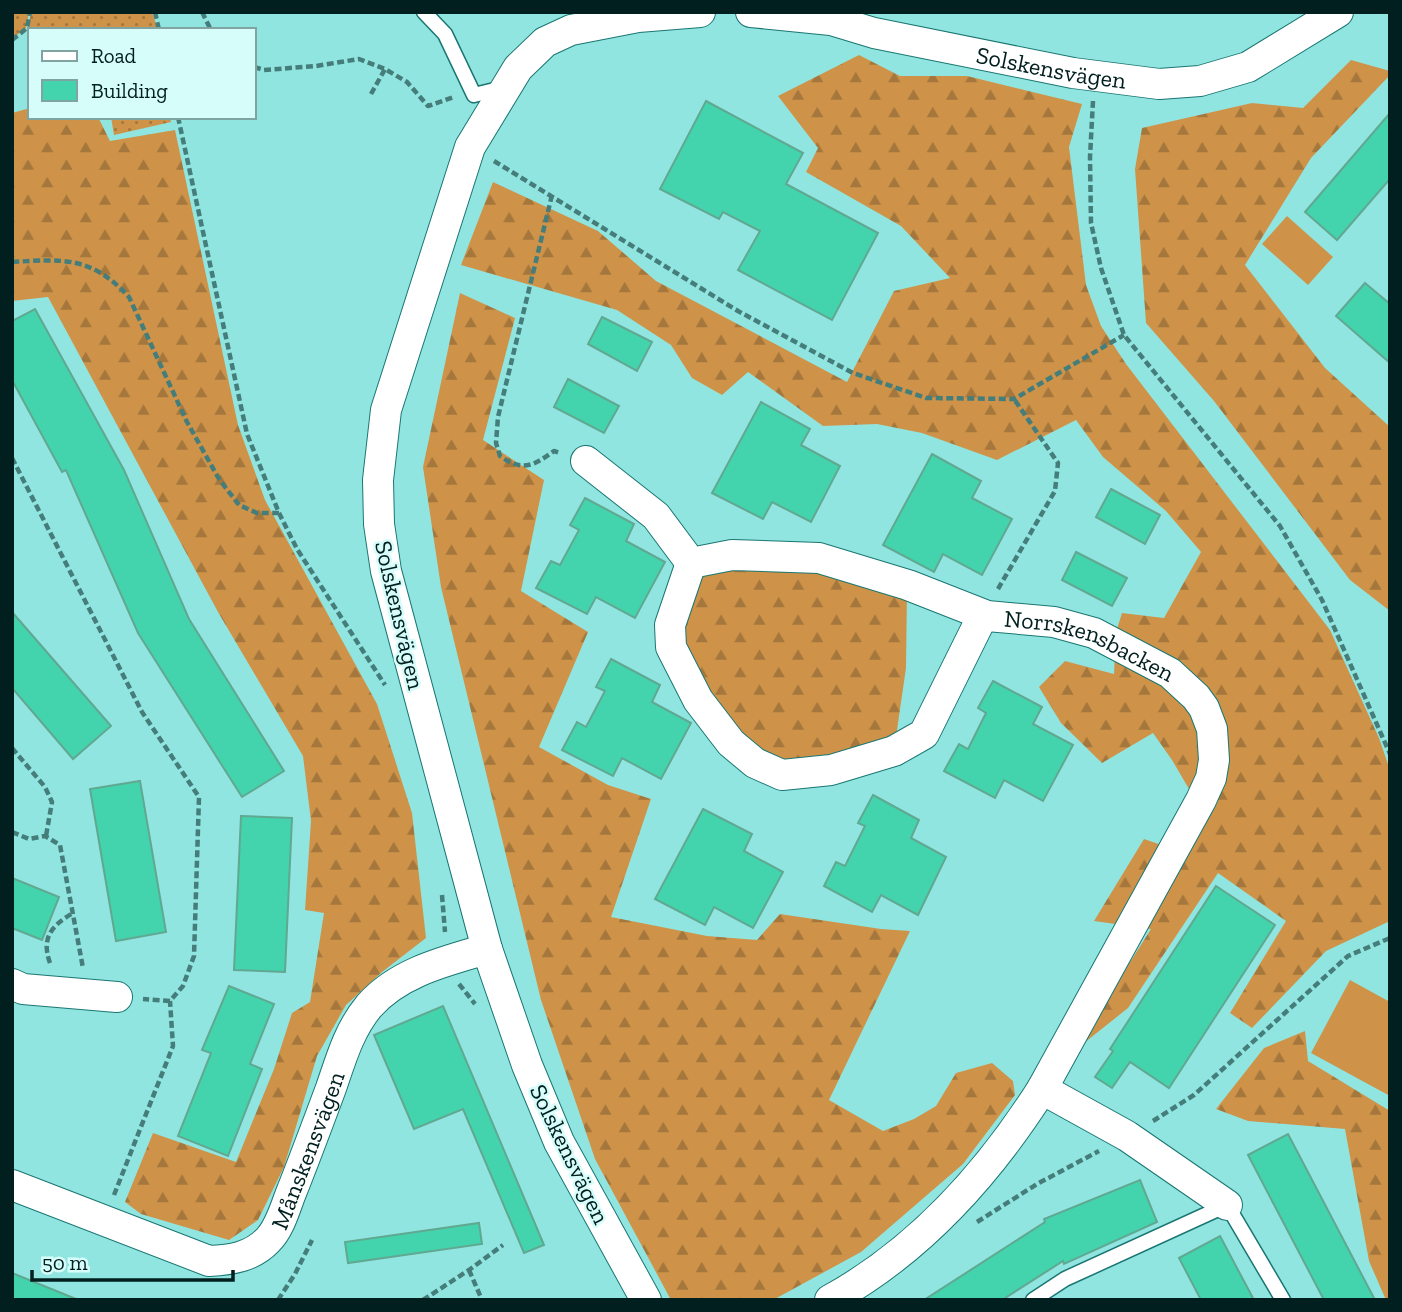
<svg xmlns="http://www.w3.org/2000/svg" width="1402" height="1312" font-family="'Zilla Slab',serif">
  <defs>
    <pattern id="forest-firs" width="22" height="20" patternUnits="userSpaceOnUse" patternTransform="scale(1.75)"><rect width="22" height="20" fill="#ce9349"/><path d="M5 1l3.5 6h-7zM16 11l3.5 6h-7z" fill="#a5773c"/></pattern>
    <pattern id="park-dots" width="8" height="8" patternUnits="userSpaceOnUse" patternTransform="scale(1.75)"><rect width="8" height="8" fill="#ce9349"/><path d="M2 2h.1M6 6h.1" fill="none" stroke="#a5773c" stroke-width="1.8" stroke-linecap="round"/></pattern>
  </defs>
  <rect width="100%" height="100%" fill="#91e5e0"/>
  <g fill="#ce9349">
    <path d="M 1287,216 L 1333,257 L 1308,285 L 1262,244 Z"/>
    <path d="M 1350,980 L 1390,1002 L 1390,1096 L 1311,1053 Z"/>
  </g>
  <g fill="url(#forest-firs)">
    <path d="M 859,55 L 900,76 L 967,76 L 1082,104 L 1069,147 L 1086,285 L 1101,326 L 1126,364 L 1330,630 L 1379,738 L 1390,770 L 1390,921 L 1326,951 L 1252,1028 L 1230,1013 L 1286,921 L 1218,873 L 1128,1008 L 1074,1051 L 1151,929 L 1094,921 L 1144,839 L 1188,854 L 1206,818 L 1172,760 L 1153,733 L 1102,763 L 1061,723 L 1039,687 L 1065,661 L 1114,674 L 1116,632 L 1122,613 L 1164,618 L 1201,552 L 1166,511 L 1103,457 L 1076,420 L 997,460 L 922,433 L 877,424 L 823,426 L 748,372 L 722,395 L 692,378 L 671,345 L 617,310 L 461,265 L 493,182 L 598,231 L 656,281 L 847,382 L 894,291 L 950,278 L 901,226 L 806,172 L 818,148 L 778,96 Z"/>
    <path d="M 1351,60 L 1390,71 L 1390,75 L 1311,158 L 1245,265 L 1325,368 L 1390,427 L 1390,611 L 1350,580 L 1214,401 L 1146,323 L 1135,169 L 1142,128 L 1252,103 L 1303,108 Z"/>
    <path d="M 30,108 L 30,117 L 98,117 L 110,141 L 175,130 L 238,425 L 265,500 L 377,704 L 412,813 L 426,938 L 382,972 L 346,1005 L 317,1056 L 284,1167 L 258,1220 L 229,1240 L 141,1214 L 125,1202 L 153,1133 L 236,1162 L 274,1069 L 292,1013 L 310,1002 L 324,913 L 305,910 L 311,821 L 303,756 L 218,612 L 48,297 L 12,301 L 12,113 Z"/>
    <path d="M 460,293 L 515,318 L 483,440 L 544,480 L 521,591 L 588,632 L 539,747 L 608,785 L 651,799 L 611,917 L 707,936 L 757,940 L 780,914 L 881,929 L 910,931 L 829,1100 L 883,1131 L 914,1119 L 936,1106 L 956,1073 L 992,1063 L 1013,1081 L 1015,1095 L 963,1164 L 861,1252 L 773,1300 L 671,1300 L 595,1159 L 541,1000 L 441,587 L 423,467 Z"/>
    <path d="M 825,565 L 907,591 L 906,668 L 896,737 L 795,767 L 738,740 L 680,647 L 687,593 L 708,571 Z"/>
    <path d="M 1305,1031 L 1308,1061 L 1390,1111 L 1390,1300 L 1386,1300 L 1369,1261 L 1345,1129 L 1248,1121 L 1216,1109 L 1264,1048 Z"/>
  </g>
  <g fill="url(#park-dots)">
    <path d="M 12,12 L 29,12 L 26,28 L 12,39 Z"/>
    <path d="M 31,12 L 152,12 L 158,30 L 30,30 L 28,28 Z"/>
    <path d="M 111,117 L 170,117 L 171,122 L 114,135 Z"/>
  </g>
  <g fill="#44d4ad" stroke="#60a891" stroke-width="2">
    <path d="M 706,101 L 803,153 L 786,184 L 878,233 L 832,320 L 738,270 L 760,231 L 723,212 L 719,219 L 660,189 Z"/>
    <path d="M 1390,113 L 1390,179 L 1337,240 L 1305,212 Z"/>
    <path d="M 1365,283 L 1390,304 L 1390,363 L 1336,316 Z"/>
    <path d="M 35,309 L 124,470 L 189,619 L 284,771 L 242,797 L 138,633 L 66,470 L 62,472 L 12,380 L 12,321 Z"/>
    <path d="M 602,317 L 652,342 L 637,371 L 588,344 Z"/>
    <path d="M 568,379 L 619,406 L 604,433 L 554,407 Z"/>
    <path d="M 761,402 L 810,429 L 801,445 L 840,466 L 811,522 L 772,502 L 763,519 L 712,493 Z"/>
    <path d="M 932,454 L 981,481 L 972,498 L 1012,519 L 982,575 L 943,554 L 934,572 L 883,545 Z"/>
    <path d="M 1111,489 L 1160,515 L 1145,544 L 1096,517 Z"/>
    <path d="M 585,498 L 634,524 L 626,541 L 665,562 L 635,618 L 596,597 L 587,614 L 536,588 L 551,561 L 560,565 L 579,530 L 570,525 Z"/>
    <path d="M 1076,552 L 1127,578 L 1112,606 L 1062,580 Z"/>
    <path d="M 12,612 L 111,726 L 73,759 L 12,688 Z"/>
    <path d="M 611,659 L 660,685 L 652,702 L 691,723 L 661,779 L 622,758 L 613,776 L 562,750 L 577,722 L 586,727 L 605,691 L 596,687 Z"/>
    <path d="M 993,681 L 1042,707 L 1033,724 L 1073,745 L 1043,801 L 1004,780 L 995,798 L 944,771 L 959,744 L 968,749 L 986,713 L 978,708 Z"/>
    <path d="M 140,781 L 166,932 L 116,941 L 90,789 Z"/>
    <path d="M 873,795 L 919,820 L 911,838 L 946,857 L 918,915 L 881,895 L 872,912 L 824,886 L 836,862 L 845,866 L 865,826 L 858,823 Z"/>
    <path d="M 703,809 L 752,834 L 744,851 L 783,872 L 753,928 L 714,907 L 705,925 L 655,899 Z"/>
    <path d="M 241,816 L 292,818 L 285,972 L 234,970 Z"/>
    <path d="M 12,878 L 59,897 L 42,940 L 12,928 Z"/>
    <path d="M 1216,886 L 1275,925 L 1169,1088 L 1130,1062 L 1112,1088 L 1095,1077 L 1113,1051 L 1110,1049 Z"/>
    <path d="M 229,986 L 274,1004 L 250,1064 L 262,1069 L 228,1156 L 178,1136 L 211,1053 L 202,1050 Z"/>
    <path d="M 443,1006 L 544,1245 L 524,1253 L 463,1109 L 414,1129 L 374,1035 Z"/>
    <path d="M 1288,1134 L 1375,1300 L 1324,1300 L 1248,1155 Z"/>
    <path d="M 1140,1180 L 1157,1222 L 1064,1264 L 1063,1261 L 1002,1300 L 924,1300 L 1045,1222 L 1044,1219 Z"/>
    <path d="M 479,1223 L 482,1244 L 348,1263 L 345,1242 Z"/>
    <path d="M 1220,1236 L 1254,1300 L 1201,1300 L 1179,1258 Z"/>
    <path d="M 12,1273 L 76,1299 L 76,1300 L 12,1300 Z"/>
  </g>
  <g fill="none" stroke-linecap="round" stroke-linejoin="round">
    <defs>
      <g id="service">
        <path d="M 424,12 L 445,34 L 474,95 L 503,88"/>
        <path d="M 1033,1300 L 1065,1279 L 1227,1205 L 1283,1300"/>
      </g>
      <g id="minor">
        <path id="s1" d="M 751,12 L 831,20 L 874,33 L 1073,73 L 1159,84 L 1200,81 L 1248,67 L 1338,12"/>
        <path id="s2" d="M 586,461 L 656,516 L 691,563 L 732,555 L 819,558 L 908,585 L 987,616 L 1054,622 L 1094,633 L 1170,673 L 1196,697 L 1204,708 L 1212,729 L 1214,760 L 1211,778 L 1201,800 L 1042,1089 C 988,1174 919,1251 830,1300"/>
        <path d="M 691,563 L 670,625 L 671,647 L 698,700 L 731,743 L 755,763 L 782,775 L 831,770 L 894,751 L 924,734 L 983,615"/>
        <path d="M 12,984 L 23,989 L 117,997"/>
        <path d="M 1042,1089 L 1127,1136 L 1227,1205"/>
        <path id="s3" d="M 12,1185 L 209,1261 C 231,1260 252,1257 268,1240 C 280,1228 285,1208 291,1193 C 305,1158 318,1123 331,1088 C 341,1059 349,1030 369,1006 C 399,972 446,961 487,949"/>
        <path d="M 646,1300 L 559,1142 L 527,1065 L 487,949 L 386,571 L 379,524 L 378,480 L 386,410 L 470,147 L 518,68 L 545,42 L 571,30 L 638,17 L 700,12"/>
      </g>
    </defs>
    <use href="#service" stroke="#1a7672" stroke-width="17"/>
    <use href="#minor" stroke="#1a7672" stroke-width="32"/>
    <g stroke="#457d7b" stroke-width="4.5" stroke-dasharray="7 3.5" stroke-linecap="butt">
      <path d="M 155,12 L 159,30"/>
      <path d="M 202,12 L 211,30"/>
      <path d="M 12,40 L 27,28 L 30,12"/>
      <path d="M 254,67 L 264,70 L 316,66 L 359,59 L 385,69 L 407,82 L 428,106 L 454,97"/>
      <path d="M 371,94 L 385,69"/>
      <path d="M 1093,101 L 1090,157 L 1091,223 L 1101,268 L 1124,335 L 1280,526 L 1322,600 L 1390,754"/>
      <path d="M 178,117 L 247,434 L 279,513 L 297,549 L 385,685"/>
      <path d="M 494,161 L 738,311 L 853,373 L 926,398 L 1014,399 L 1124,335"/>
      <path d="M 552,195 L 498,417 L 496,443 L 500,456 C 523,472 533,466 554,451 L 560,453"/>
      <path d="M 12,262 C 64,259 91,256 129,297 L 187,422 L 219,479 L 239,505 L 257,513 L 279,513"/>
      <path d="M 12,458 L 142,712 L 199,797 L 194,956 L 183,986 L 170,1001 L 143,999"/>
      <path d="M 998,589 L 1055,491 L 1058,463 L 1014,399"/>
      <path d="M 12,748 L 45,787 L 52,802 L 46,836"/>
      <path d="M 12,832 L 29,839 L 45,836 L 60,845 L 83,968"/>
      <path d="M 442,895 L 445,932"/>
      <path d="M 50,963 C 41,938 51,926 73,913"/>
      <path d="M 459,984 L 475,1004"/>
      <path d="M 1153,1121 L 1194,1095 L 1348,956 L 1390,938"/>
      <path d="M 114,1195 L 173,1046 L 170,1001"/>
      <path d="M 977,1222 L 1037,1184 L 1099,1151"/>
      <path d="M 469,1270 L 482,1300"/>
      <path d="M 278,1300 L 295,1274 L 312,1240"/>
      <path d="M 423,1300 L 469,1270 L 503,1245"/>
    </g>
    <use href="#service" stroke="#fff" stroke-width="14"/>
    <use href="#minor" stroke="#fff" stroke-width="30"/>
  </g>
  <g text-anchor="middle" dominant-baseline="central" stroke-width="5" stroke-linejoin="round" paint-order="stroke">
    <g font-size="24" fill="#001f1e" stroke="#d6fdfa">
      <text stroke="none"><textPath href="#s1" startOffset="306">Solskensvägen</textPath></text>
      <text transform="translate(400 615) rotate(77)">Solskensvägen</text>
      <text stroke="none"><textPath href="#s2" startOffset="562">Norrskensbacken</textPath></text>
      <text stroke="none"><textPath href="#s3" startOffset="374">Månskensvägen</textPath></text>
      <text transform="translate(570 1154) rotate(64)">Solskensvägen</text>
    </g>
  </g>
  <rect width="1402" height="1312" fill="none" stroke="#001f1e" stroke-width="28"/>
  <rect x="28" y="28" width="228" height="91" fill="#d6fdfa" stroke="#80a4a2" stroke-width="2"/>
  <rect x="42" y="51" width="35" height="10" fill="#ffffff" stroke="#80a4a2" stroke-width="2"/>
  <text x="91" y="63" font-size="21" fill="#001f1e">Road</text>
  <rect x="42" y="80" width="35" height="21" fill="#44d4ad" stroke="#80a4a2" stroke-width="2"/>
  <text x="91" y="98" font-size="21" fill="#001f1e">Building</text>
  <path d="M32 1270v10h201v-10" fill="none" stroke="#001f1e" stroke-width="3.5"/>
  <text x="42" y="1270" font-size="21" fill="#001f1e" stroke="#d6fdfa" stroke-width="5" paint-order="stroke">50 m</text>
</svg>
